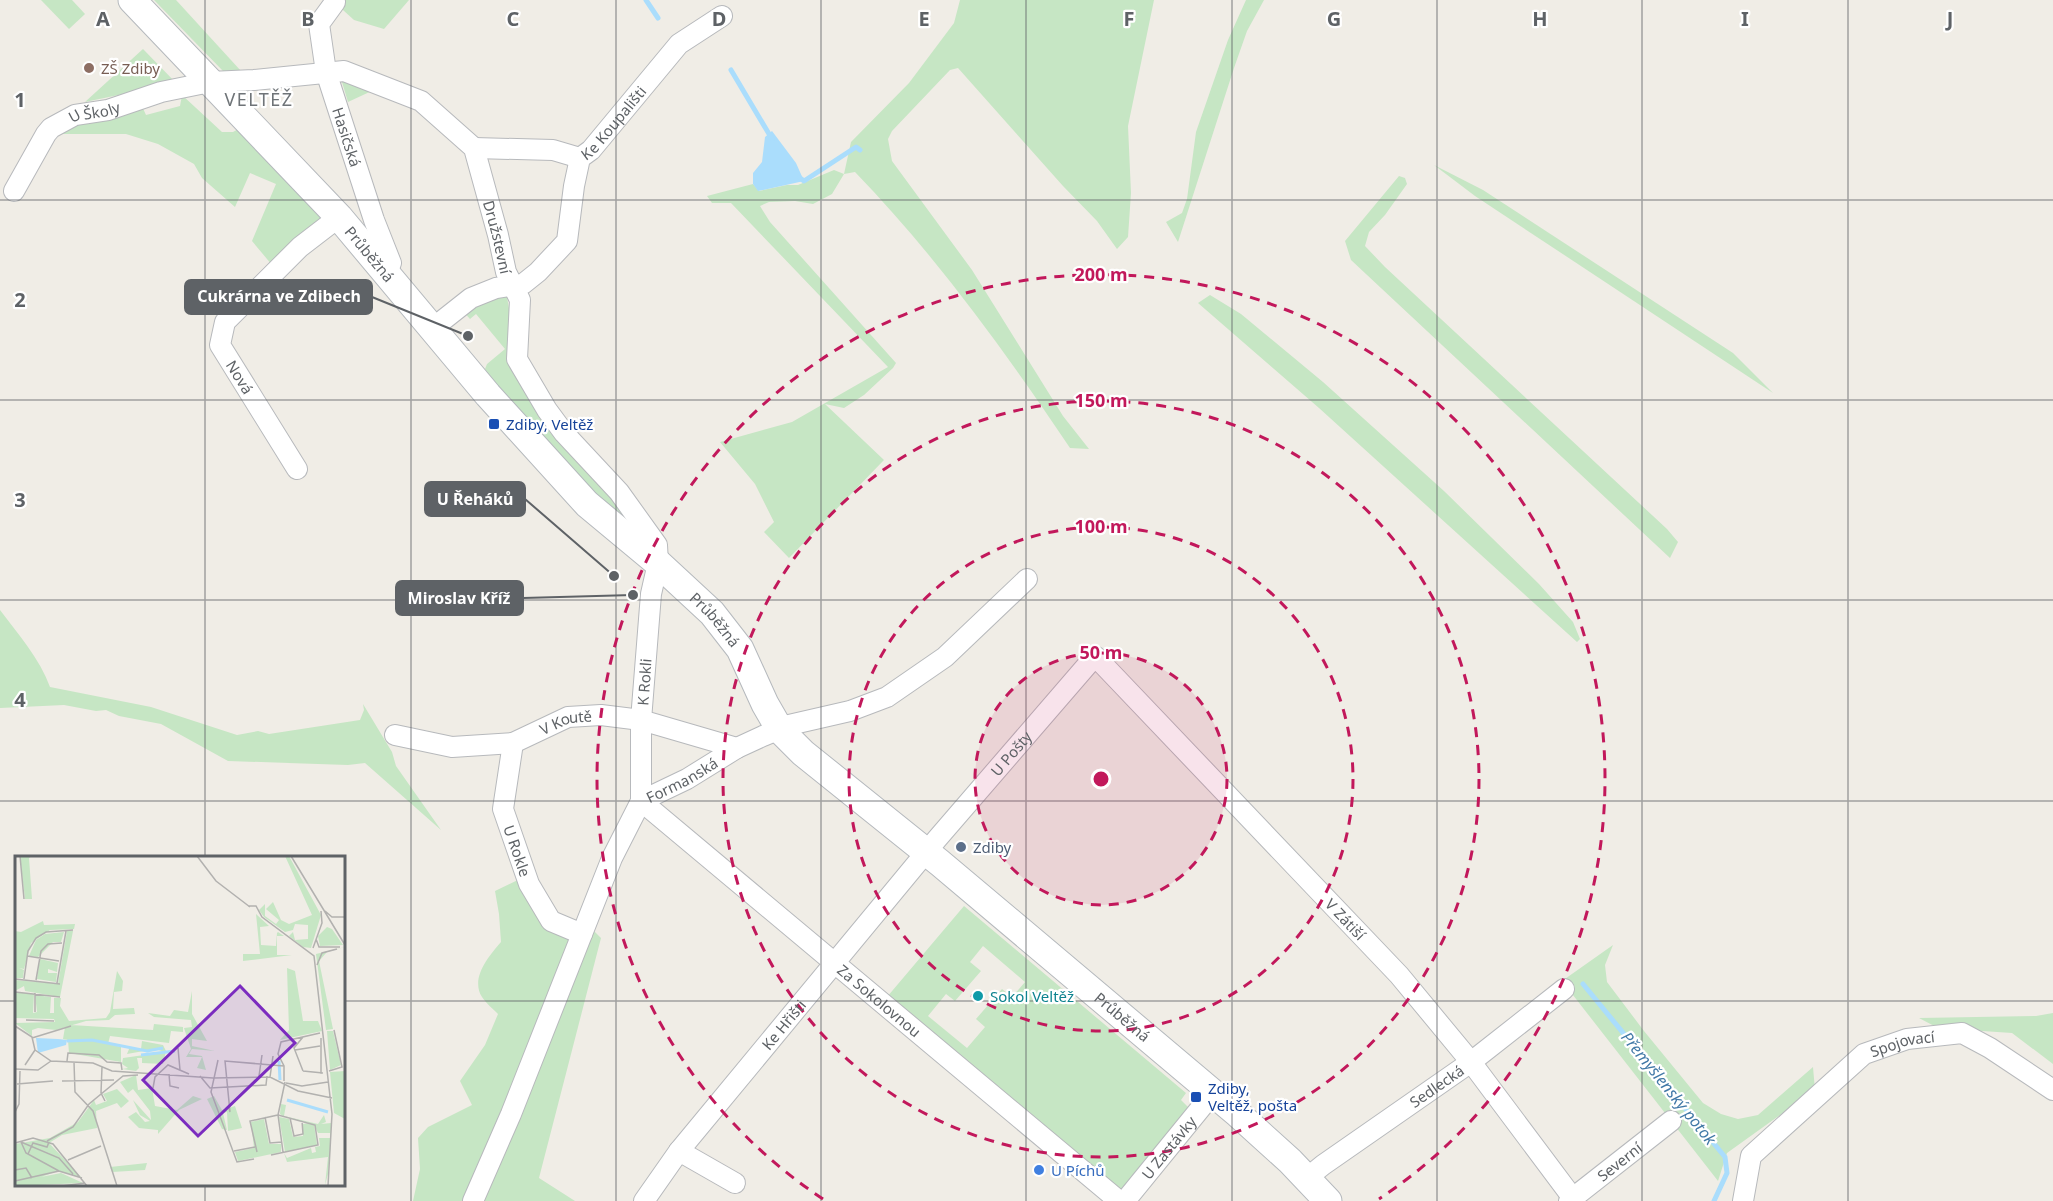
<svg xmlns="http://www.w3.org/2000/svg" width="2053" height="1201" font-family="'Noto Sans',sans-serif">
  <rect width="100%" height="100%" fill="#f0ede6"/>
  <g fill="#c6e6c4" fill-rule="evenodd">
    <path d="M 41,0 L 72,0 L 85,14 L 69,29 Z"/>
    <path d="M 154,0 L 176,0 L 241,71 L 223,71 Z"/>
    <path d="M 332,0 L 409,0 L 384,29 L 354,20 Z"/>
    <path d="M 960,0 L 1154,0 L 1128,126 L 1131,193 L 1128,237 L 1117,249 L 1097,221 L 1063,186 L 958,68 L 950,70 L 892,131 L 888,139 L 892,161 L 972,270 L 1063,416 L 1089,449 L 1070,448 C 1004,350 937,257 855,172 L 844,174 L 832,194 L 813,204 L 795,201 L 769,202 L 760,206 L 770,222 L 896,363 L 893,368 L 864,395 L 844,408 L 825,404 L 884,460 L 789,558 L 764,532 L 774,522 L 755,484 L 720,442 L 792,422 L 888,367 L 731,203 L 712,203 L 707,196 L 753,184 L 759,191 L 787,185 L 798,185 L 834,170 L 844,174 L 851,142 L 909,83 L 954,23 Z"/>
    <path d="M 1246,0 L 1264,0 L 1247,31 L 1234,68 L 1178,242 L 1166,222 L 1182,213 L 1187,199 L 1196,132 L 1228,40 Z"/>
    <path d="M 143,49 L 176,83 L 85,102 Z"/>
    <path d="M 347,80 L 376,89 L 348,102 L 342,82 Z"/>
    <path d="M 182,95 L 222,132 L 233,132 L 240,128 L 323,214 L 321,222 L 291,241 L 272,265 L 252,241 L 276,184 L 250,173 L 235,207 L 202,178 L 194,164 L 158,144 L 126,134 L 55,134 L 60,129 L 141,104 L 146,115 L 180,106 Z"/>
    <path d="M 1434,165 L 1483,190 L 1733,353 L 1773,393 L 1475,196 Z"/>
    <path d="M 1399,176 L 1405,178 L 1407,184 L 1385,215 L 1369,232 L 1365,246 L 1385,267 L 1667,529 L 1678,542 L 1670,558 L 1351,260 L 1345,241 Z"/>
    <path d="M 503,294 L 507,297 L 520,371 L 651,542 L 599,504 L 500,394 L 485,369 L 487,364 L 505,349 L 476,314 L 470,319 L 461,309 Z"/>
    <path d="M 1210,295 L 1241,314 L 1323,382 L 1444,491 L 1539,584 L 1573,622 L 1580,639 L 1577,642 L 1319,408 L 1198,303 Z"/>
    <path d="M 0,610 C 18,634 40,659 50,687 L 151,707 L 237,735 L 258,731 L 269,734 L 360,720 L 364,710 L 363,704 L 392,752 L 396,766 L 441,830 L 365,763 L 348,765 L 228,761 L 161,724 L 119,716 L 106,710 L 96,711 L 64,705 L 0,708 Z"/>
    <path d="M 520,879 L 543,922 L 591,928 L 601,938 L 539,1178 L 575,1201 L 413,1201 L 420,1169 L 418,1138 L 428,1127 L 472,1105 L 460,1081 L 485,1045 L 498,1014 C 493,1009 486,1003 482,997 C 470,978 489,956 501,942 L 499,914 L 495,891 Z"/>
    <path d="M 964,906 L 1186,1093 L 1181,1100 L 1189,1108 L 1120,1191 L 887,997 ZM 983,946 L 1025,982 L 1012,997 L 1002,989 L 976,1019 L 985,1027 L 967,1048 L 928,1016 L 946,994 L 955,1001 L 981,971 L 970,962 Z"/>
    <path d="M 1613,945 L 1605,965 L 1607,982 L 1644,1031 L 1703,1103 L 1721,1114 L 1738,1119 L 1758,1115 L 1813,1067 L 1815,1090 L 1727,1153 L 1718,1181 L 1562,981 Z"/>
    <path d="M 2053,1013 L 2053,1064 L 2012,1033 L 1938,1028 L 1919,1018 L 2036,1016 Z"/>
  </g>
  <path fill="#aaddfc" d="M 772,131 L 796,163 L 804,181 L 758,191 L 753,184 L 753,173 L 762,162 L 765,137 Z"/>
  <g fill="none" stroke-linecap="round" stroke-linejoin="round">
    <g stroke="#aaddfc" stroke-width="5">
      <path d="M 646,0 L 658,18"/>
      <path d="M 731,70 L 772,139"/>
      <path d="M 800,178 L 804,181 L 856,147 L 860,150"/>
      <path d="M 1583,984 L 1725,1157 L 1727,1173 L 1714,1201"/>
    </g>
    <defs>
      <g id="street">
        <path id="s1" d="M 335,2 L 319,24 L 326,72 L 374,220 L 391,263 L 386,273"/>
        <path d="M 474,148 L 553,150 L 580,158"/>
        <path id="s2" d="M 14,191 L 46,134 L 51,128 L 75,115 L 108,110 L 161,92 L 210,82 L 254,80 L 344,71 L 421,101 L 474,148 L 498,235 L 506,272 L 520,300 L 517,359 L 547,410 L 564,433 L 619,492 L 657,545 L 658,563 L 651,594 L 641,720 L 641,801 L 1119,1201"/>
        <path id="s3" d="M 433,328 L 471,298 L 496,288 L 523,284 L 538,272 L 567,241 L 574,186 L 580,158 L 591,150 L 679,44 L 722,16"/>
        <path d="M 297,469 L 220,345 L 225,322 L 300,247 L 339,217"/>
        <path id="s4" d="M 395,735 L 452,747 L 513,743 L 568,717 L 601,715 L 641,720 L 737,748"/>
        <path id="s5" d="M 513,743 L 503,809 L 529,884 L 551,921 L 582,934"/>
        <path d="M 679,1151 L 735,1183"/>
        <path id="s6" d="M 1307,1178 L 1323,1165 L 1471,1062 L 1564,989"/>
        <path id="s7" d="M 473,1201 L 511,1114 L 612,858 L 641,801 L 687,779 L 737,748 L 763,736 L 789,725 L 850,711 L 887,697 L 945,657 L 1027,579"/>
        <path id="s8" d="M 644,1201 L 679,1151 L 937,839 L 1095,656 L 1399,975 L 1471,1062 L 1575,1201"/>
        <path id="s9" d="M 1125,1201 L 1213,1093"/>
        <path id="s10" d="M 1569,1201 L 1671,1121"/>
        <path id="s11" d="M 1743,1201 L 1751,1156 L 1864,1054 L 1907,1039 L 1962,1033 L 1990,1048 L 2053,1090"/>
      </g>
      <g id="secondary">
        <path id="s12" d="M 132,0 L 339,217 L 488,395 L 587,504 L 658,563 L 712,613 L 740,649 L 765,704 L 780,730 L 803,753 L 940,863 L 1238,1114 L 1290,1161 L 1328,1201"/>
      </g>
    </defs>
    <use href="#street" stroke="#b7b9bc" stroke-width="22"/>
    <use href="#secondary" stroke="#b5b9bd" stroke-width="29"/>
    <use href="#street" stroke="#fff" stroke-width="20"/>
    <use href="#secondary" stroke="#fff" stroke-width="27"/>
  </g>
  <path fill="none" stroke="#5e6266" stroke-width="1.5" stroke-opacity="0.55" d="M 205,0 L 205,858M 411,0 L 411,1201M 616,0 L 616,1201M 821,0 L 821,1201M 1026,0 L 1026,1201M 1232,0 L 1232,1201M 1437,0 L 1437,1201M 1642,0 L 1642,1201M 1848,0 L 1848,1201M 0,200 L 2053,200M 0,400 L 2053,400M 0,600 L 2053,600M 0,801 L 2053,801M 0,1001 L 16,1001M 344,1001 L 2053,1001M 205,1184 L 205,1201"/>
  <circle cx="1101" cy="779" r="126" fill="#c2185b" fill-opacity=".12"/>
  <g fill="none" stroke="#c2185b" stroke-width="3" stroke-dasharray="10 8">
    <circle cx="1101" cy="779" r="126"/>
    <circle cx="1101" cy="779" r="252"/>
    <circle cx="1101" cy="779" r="378"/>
    <path d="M823 1199A504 504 0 1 1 1379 1199"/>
  </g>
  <circle fill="#8d6e63" stroke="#fff" stroke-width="2" cx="89" cy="68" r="6"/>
  <g fill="#1a4fb4" stroke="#fff" stroke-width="2">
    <rect x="488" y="418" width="12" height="12" rx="3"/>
    <rect x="1190" y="1091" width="12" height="12" rx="3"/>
  </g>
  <circle fill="#5c6f8a" stroke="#fff" stroke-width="2" cx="961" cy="847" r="6"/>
  <circle fill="#0f9aa8" stroke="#fff" stroke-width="2" cx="978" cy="996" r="6"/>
  <circle fill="#3f7fe0" stroke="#fff" stroke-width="2" cx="1039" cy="1170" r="6"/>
  <g text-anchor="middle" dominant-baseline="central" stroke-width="4.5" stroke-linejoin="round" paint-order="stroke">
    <g font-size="15" fill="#785e54" stroke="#fff" text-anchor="start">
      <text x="101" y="68">ZŠ Zdiby</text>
    </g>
    <g font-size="15" fill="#5e6266" stroke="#fff">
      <text stroke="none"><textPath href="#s2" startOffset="120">U Školy</textPath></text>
      <text stroke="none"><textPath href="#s3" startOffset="297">Ke Koupališti</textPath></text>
      <text stroke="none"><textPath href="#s1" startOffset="144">Hasičská</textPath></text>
      <text stroke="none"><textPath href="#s2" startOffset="620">Družstevní</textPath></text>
      <text stroke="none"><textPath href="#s12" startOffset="348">Průběžná</textPath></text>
      <text transform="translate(240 377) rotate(58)">Nová</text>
      <text stroke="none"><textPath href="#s12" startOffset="852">Průběžná</textPath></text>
      <text transform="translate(644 682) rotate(-86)">K Rokli</text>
      <text stroke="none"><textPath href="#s4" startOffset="177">V Koutě</textPath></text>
      <text stroke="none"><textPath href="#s8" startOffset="579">U Pošty</textPath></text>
      <text stroke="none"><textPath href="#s7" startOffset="480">Formanská</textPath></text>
      <text stroke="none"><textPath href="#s5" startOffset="111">U Rokle</textPath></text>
      <text stroke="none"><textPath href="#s8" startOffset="1071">V Zátiší</textPath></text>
      <text stroke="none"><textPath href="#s2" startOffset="1548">Za Sokolovnou</textPath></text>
      <text stroke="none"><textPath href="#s12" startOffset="1428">Průběžná</textPath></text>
      <text stroke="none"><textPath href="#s8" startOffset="225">Ke Hřišti</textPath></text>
      <text stroke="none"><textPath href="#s11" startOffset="238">Spojovací</textPath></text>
      <text stroke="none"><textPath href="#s6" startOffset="159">Sedlecká</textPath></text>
      <text stroke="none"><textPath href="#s9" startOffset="69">U Zastávky</textPath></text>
      <text stroke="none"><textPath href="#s10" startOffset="64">Severní</textPath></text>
    </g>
    <g font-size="15" fill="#164399" stroke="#fff" text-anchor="start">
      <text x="506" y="424">Zdiby, Veltěž</text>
      <text x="1208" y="1088">Zdiby,<tspan x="1208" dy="17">Veltěž, pošta</tspan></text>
    </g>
    <g font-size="15" fill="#4e5e75" stroke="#fff" text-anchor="start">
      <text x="973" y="847">Zdiby</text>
    </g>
    <g font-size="15" fill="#0d838f" stroke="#fff" text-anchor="start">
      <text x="990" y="996">Sokol Veltěž</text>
    </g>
    <g font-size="15" fill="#366cbe" stroke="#fff" text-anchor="start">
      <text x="1051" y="1170">U Píchů</text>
    </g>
    <g font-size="16" font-style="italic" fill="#4279a7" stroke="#fff">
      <text transform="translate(1669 1088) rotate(51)">Přemyšlenský potok</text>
    </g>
    <g font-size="18" letter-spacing="1.5" fill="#6f7478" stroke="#fff">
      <text x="259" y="99">VELTĚŽ</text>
    </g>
  </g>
  <g transform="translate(15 856)">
    <rect width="330" height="330" fill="#f0ede6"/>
    <path d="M 5,0 L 17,0 L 14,2 L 17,43 L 10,43 ZM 270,0 L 274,0 L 306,59 L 296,92 L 288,91 L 274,80 L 278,76 L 280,84 L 293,83 L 293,69 L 280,68 L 278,74 L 270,76 L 249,61 L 244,54 L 250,48 L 250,60 L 261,68 L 264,64 L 251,53 L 258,46 L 266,64 L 274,68 L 297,59 ZM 241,58 L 254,70 L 245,71 L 246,89 L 261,90 L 262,77 L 263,76 L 269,80 L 262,80 L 262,99 L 277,99 L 228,105 L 228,98 L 245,98 ZM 28,65 L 29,69 L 60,68 L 59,73 L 35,74 L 16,87 L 9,113 L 4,112 L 9,114 L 8,122 L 0,122 L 0,75 L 6,76 ZM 312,71 L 317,73 L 328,89 L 305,90 L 303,80 ZM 52,75 L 58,75 L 45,141 L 10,135 L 9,130 L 0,135 L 0,124 L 43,128 ZM 49,76 L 46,86 L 38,86 L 23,101 L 14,100 L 21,84 L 30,78 ZM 330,91 L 312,96 L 304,105 L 318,173 L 311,174 L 301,98 ZM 25,103 L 43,107 L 42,116 L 33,113 L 33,117 L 42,117 L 41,126 L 22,123 ZM 272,112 L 280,115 L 288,165 L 303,165 L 307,175 L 265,184 L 274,174 ZM 102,115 L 108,125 L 107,135 L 99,136 L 98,153 L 119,152 L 120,158 L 100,159 L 94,164 L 71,165 L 41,174 L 23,172 L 17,174 L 17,180 L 0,167 L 40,166 L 39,163 L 0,162 L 0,136 L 19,138 L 18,157 L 22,156 L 20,139 L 36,141 L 35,157 L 39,157 L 39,142 L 46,142 L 45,150 L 54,165 L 91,162 L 95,156 ZM 177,135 L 177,158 L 192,185 L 177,183 L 177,190 L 200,195 L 177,193 L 174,198 L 187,200 L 191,214 L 182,212 L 187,201 L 171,201 L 176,193 L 169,172 L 177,171 L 176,164 L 139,161 L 133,157 L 155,160 L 159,154 L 173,156 ZM 139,168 L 168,171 L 168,176 L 156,175 L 154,187 L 95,180 L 93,188 L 106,191 L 106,206 L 54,197 L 53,184 L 48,183 L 50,171 L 56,169 L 138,174 ZM 312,175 L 318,175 L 326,209 L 315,214 ZM 127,185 L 148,189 L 151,195 L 148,208 L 127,207 L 127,202 L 122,202 L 124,212 L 121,215 L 107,213 L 113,212 L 107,208 L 108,202 L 150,196 L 140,193 L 112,198 L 114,193 L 126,193 ZM 330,215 L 330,263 L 319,257 L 315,216 ZM 121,219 L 123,234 L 137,232 L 140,250 L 162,254 L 178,240 L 187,243 L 164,254 L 143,278 L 143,274 L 124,272 L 113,261 L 121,256 L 130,266 L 135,265 L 125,259 L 118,244 L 136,264 L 135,255 L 118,233 L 113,237 L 105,226 ZM 102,233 L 114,245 L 106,252 L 102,247 L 81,255 L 82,272 L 47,279 L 34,287 L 66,321 L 43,315 L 26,321 L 46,317 L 68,327 L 0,330 L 0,288 L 35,282 L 63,266 L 79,244 L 81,249 L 92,245 L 88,238 ZM 199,240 L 207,254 L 220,250 L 227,272 L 213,275 L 212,256 L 208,257 L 212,274 L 207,273 L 192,243 ZM 266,248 L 271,249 L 269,260 L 303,268 L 309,259 L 311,266 L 306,268 L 316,267 L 316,287 L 313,318 L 310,329 L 313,301 L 272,306 L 269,297 L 272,302 L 296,292 L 297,297 L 301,296 L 300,291 L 305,290 L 304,282 L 315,282 L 315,277 L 303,277 L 299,268 L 302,289 L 270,296 L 264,261 L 274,263 L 278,281 L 288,280 L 288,268 L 294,267 L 268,260 L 265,258 ZM 249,263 L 254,288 L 266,288 L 266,296 L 223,305 L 220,296 L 239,292 L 236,266 ZM 132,307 L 130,314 L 97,316 L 95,311 Z" fill="#c6e6c4"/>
    <path d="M 43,183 L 52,184 L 51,189 L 23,197 L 21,182 Z" fill="#aaddfc"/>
    <path fill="none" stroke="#aaddfc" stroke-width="3" d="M 52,185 L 77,184 L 132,195 L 148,192M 126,199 L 160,195M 264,205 L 265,224M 272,244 L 313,256"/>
    <path fill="none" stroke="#b2b1af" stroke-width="1.5" d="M 5,0 L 9,43M 182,0 L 201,25 L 235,51M 276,0 L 330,89M 233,50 L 241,50 L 247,61 L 299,100 L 317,258 L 313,330M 310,55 L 317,61 L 330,61M 301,83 L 304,91 L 325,91M 298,92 L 307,67 L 306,55M 12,100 L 44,105M 302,109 L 307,97 L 322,93M 0,123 L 45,128M 9,123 L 13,95 L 21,82 L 31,76 L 58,74M 21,124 L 26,95 L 33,88 L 47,87M 42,127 L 51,75M 0,136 L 45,141M 20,137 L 20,156M 11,164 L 39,165M 0,170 L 17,181 L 20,194M 17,182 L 56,170M 306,182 L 306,218M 163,192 L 165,214M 20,194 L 36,205 L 78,207 L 97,215 L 198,222 L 255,221 L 283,235 L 317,242M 280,194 L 305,190M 203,204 L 196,236 L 222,306 L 239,303M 52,205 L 53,197 L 84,199 L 92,206 L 106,207 L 107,214M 59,206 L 60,236 L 78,255 L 102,330M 10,209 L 20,194M 87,211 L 86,237 L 90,245M 0,213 L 23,214 L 36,205M 288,215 L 279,192 L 288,181M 288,215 L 308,217M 314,215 L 327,211 L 319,174M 154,218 L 155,230 L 164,232M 185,220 L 195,232 L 251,229 L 252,220M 244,220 L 247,199M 255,221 L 258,200M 47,225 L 99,224M 269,225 L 269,210 L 263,198 L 266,186 L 305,177M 271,227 L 287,230 L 313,226M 2,228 L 38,225M 138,232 L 140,221 L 153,209 L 174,218M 214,252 L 215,256 L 210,205 L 269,210M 0,256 L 4,248 L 5,215M 250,261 L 255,287 L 267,286M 275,262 L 279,280 L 288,278 L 287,265M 32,285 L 58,271 L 74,248 L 108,220 L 123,219M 6,286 L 11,297 L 44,315 L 67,322M 6,286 L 44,302 L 58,318M 0,287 L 18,282 L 38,288 L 72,330M 219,295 L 240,291M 242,296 L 235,265 L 263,259 L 268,296M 13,298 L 18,287 L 32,291 L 34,286M 256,299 L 303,289 L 300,269 L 263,259 L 270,226M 53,304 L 86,290M 0,314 L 11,312 L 17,322M 0,325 L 44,315M 47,330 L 70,327"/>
    <path fill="#7b2cbf" fill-opacity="0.15" stroke="#7b2cbf" stroke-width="3" d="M 225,130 L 280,187 L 183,280 L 128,224 Z"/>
    <rect width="330" height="330" fill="none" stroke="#5e6266" stroke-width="3"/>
  </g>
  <g font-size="20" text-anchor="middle" font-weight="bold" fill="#5e6266" stroke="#fff" stroke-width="4.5" stroke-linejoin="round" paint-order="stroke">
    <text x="103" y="26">A</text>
    <text x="308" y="26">B</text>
    <text x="513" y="26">C</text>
    <text x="719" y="26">D</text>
    <text x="924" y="26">E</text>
    <text x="1129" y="26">F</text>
    <text x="1334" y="26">G</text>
    <text x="1540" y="26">H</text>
    <text x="1745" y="26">I</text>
    <text x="1950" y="26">J</text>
    <text x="20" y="107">1</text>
    <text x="20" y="307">2</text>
    <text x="20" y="507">3</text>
    <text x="20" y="707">4</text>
  </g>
  <circle cx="1101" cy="779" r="9" fill="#c2185b" stroke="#fff" stroke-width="3"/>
  <g font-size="18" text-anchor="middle" font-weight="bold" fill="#c2185b" stroke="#fff" stroke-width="4.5" stroke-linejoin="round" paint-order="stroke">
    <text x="1101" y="281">200 m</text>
    <text x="1101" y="407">150 m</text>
    <text x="1101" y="533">100 m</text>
    <text x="1101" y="659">50 m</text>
  </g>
  <path fill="none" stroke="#5e6266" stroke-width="2" d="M468 336L372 297M614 576L525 499M633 595L523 598"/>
  <g fill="#5e6266" stroke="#fff" stroke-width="2">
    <circle cx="468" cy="336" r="6"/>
    <circle cx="614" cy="576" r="6"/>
    <circle cx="633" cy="595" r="6"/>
  </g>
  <g fill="#5e6266" stroke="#5e6266" stroke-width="2">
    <rect x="185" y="280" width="187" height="34" rx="6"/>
    <rect x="425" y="482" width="100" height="34" rx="6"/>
    <rect x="396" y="581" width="127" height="34" rx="6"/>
  </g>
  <g font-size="16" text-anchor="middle" font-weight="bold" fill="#fff">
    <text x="279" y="302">Cukrárna ve Zdibech</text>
    <text x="475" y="505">U Řeháků</text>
    <text x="459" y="604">Miroslav Kříž</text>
  </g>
</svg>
